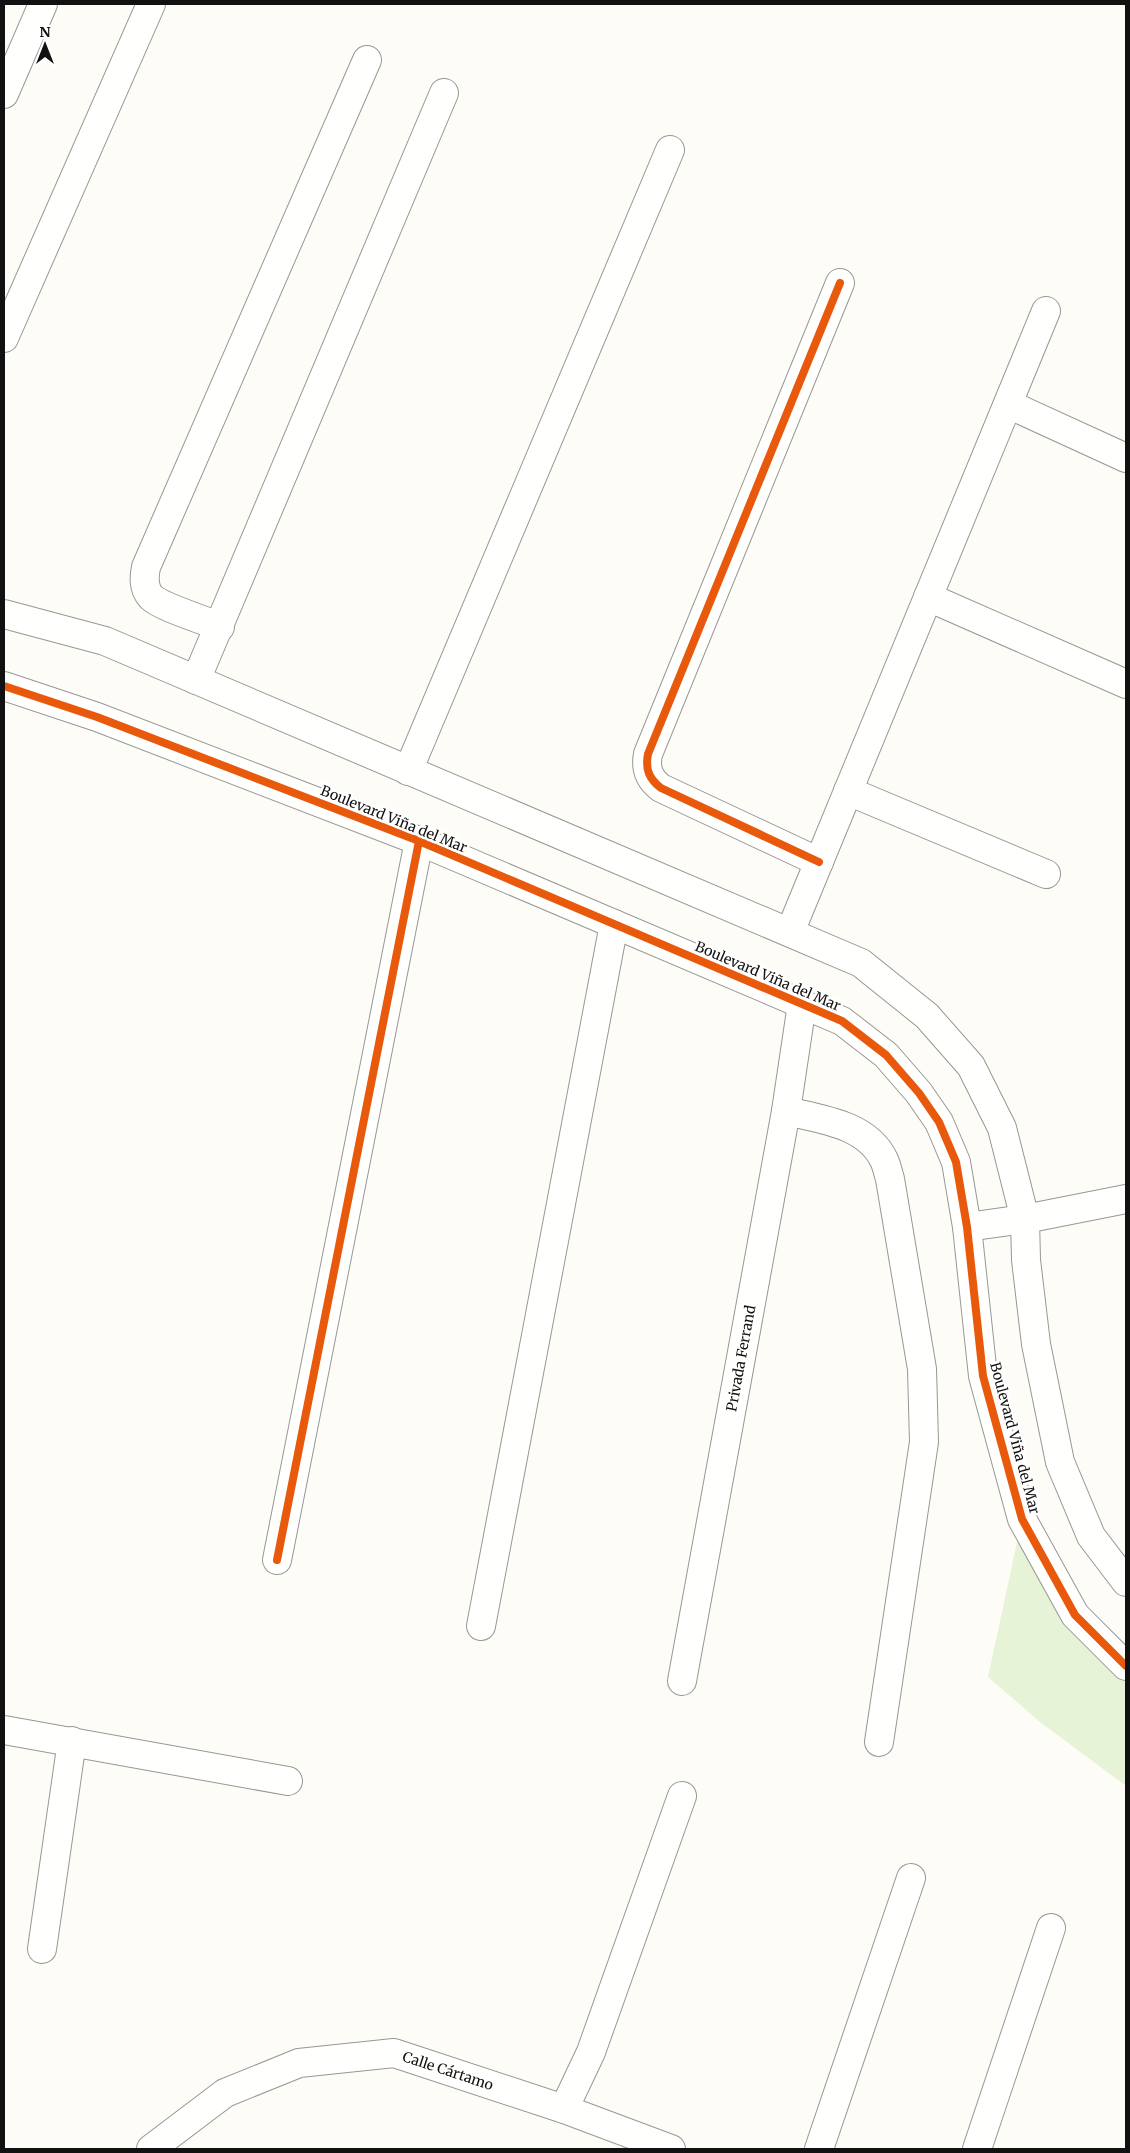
<svg xmlns="http://www.w3.org/2000/svg" width="1130" height="2153" font-family="Merriweather,serif">
  <rect width="100%" height="100%" fill="#fdfcf7"/>
  <path fill="#e7f3d7" d="M 1022,1519 L 1126,1666 L 1126,1786 L 1040,1722 L 988,1677 Z"/>
  <g fill="none" stroke-linecap="round" stroke-linejoin="round">
    <defs>
      <g id="minor">
        <path d="M 4,94 L 43,4"/>
        <path d="M 4,338 L 151,4"/>
        <path d="M 1008,404 L 1126,458"/>
        <path d="M 928,597 L 1126,684"/>
        <path d="M 4,614 L 105,641 L 861,963 L 927,1016 L 971,1066 L 1002,1128 L 1025,1219 L 1026,1260 L 1036,1344 L 1060,1462 L 1091,1536 L 1126,1582"/>
        <path d="M 220,627 C 205,620 161,607 151,597 C 143,588 144,577 146,567 L 367,60"/>
        <path d="M 196,680 L 444,93"/>
        <path d="M 4,686 L 97,717 L 419,841 L 842,1021 L 886,1055 L 919,1093 L 939,1122 L 956,1162 L 967,1227 L 983,1376 L 1022,1519 L 1075,1615 L 1126,1666"/>
        <path d="M 408,771 L 670,150"/>
        <path d="M 848,791 L 1046,874"/>
        <path d="M 819,862 L 661,788 C 649,779 645,769 648,754 L 840,283"/>
        <path d="M 790,932 L 1046,311"/>
        <path d="M 786,1111 C 820,1119 867,1124 884,1160 C 887,1166 888,1173 890,1179 L 922,1369 L 924,1442 L 879,1742"/>
        <path d="M 967,1227 L 1025,1219 L 1126,1199"/>
        <path d="M 277,1560 L 419,841"/>
        <path d="M 481,1626 L 614,924"/>
        <path id="s1" d="M 682,1681 L 786,1111 L 802,1004"/>
        <path d="M 4,1730 L 288,1781"/>
        <path d="M 42,1949 L 72,1741"/>
        <path d="M 564,2109 L 591,2052 L 682,1796"/>
        <path id="s2" d="M 151,2149 L 225,2093 L 299,2063 L 394,2053 L 564,2109 L 671,2149"/>
        <path d="M 819,2149 L 911,1878"/>
        <path d="M 977,2149 L 1051,1928"/>
      </g>
    </defs>
    <use href="#minor" stroke="#979795" stroke-width="30"/>
    <use href="#minor" stroke="#fffffe" stroke-width="28"/>
    <defs>
      <g id="cycleway">
        <path d="M 4,686 L 97,717 L 419,841 L 842,1021 L 886,1055 L 919,1093 L 939,1122 L 956,1162 L 967,1227 L 983,1376 L 1022,1519 L 1075,1615 L 1126,1666"/>
        <path d="M 819,862 L 661,788 C 649,779 645,769 648,754 L 840,283"/>
        <path d="M 277,1560 L 419,841"/>
      </g>
    </defs>
    <use href="#cycleway" stroke="#fff" stroke-width="11"/>
    <use href="#cycleway" stroke="#e8590c" stroke-width="8"/>
  </g>
  <g text-anchor="middle" dominant-baseline="central" stroke-width="5" stroke-linejoin="round" paint-order="stroke">
    <g font-size="14" fill="#111" stroke="#fff">
      <text transform="translate(394 819) rotate(22)">Boulevard Viña del Mar</text>
      <text transform="translate(768 976) rotate(23)">Boulevard Viña del Mar</text>
      <text stroke="none"><textPath href="#s1" startOffset="328">Privada Ferrand</textPath></text>
      <text transform="translate(1015 1438) rotate(75)">Boulevard Viña del Mar</text>
      <text stroke="none"><textPath href="#s2" startOffset="325">Calle Cártamo</textPath></text>
    </g>
  </g>
  <rect width="1130" height="2153" fill="none" stroke="#111111" stroke-width="10"/>
  <g transform="translate(45 45)" stroke="#ffffff" stroke-width="4" paint-order="stroke">
  <path d="M0-4L9 19L0 12L-9 19Z" fill="#111111"/>
  <text y="-8" font-size="14" font-weight="bold" text-anchor="middle" fill="#111111">N</text>
  </g>
</svg>
